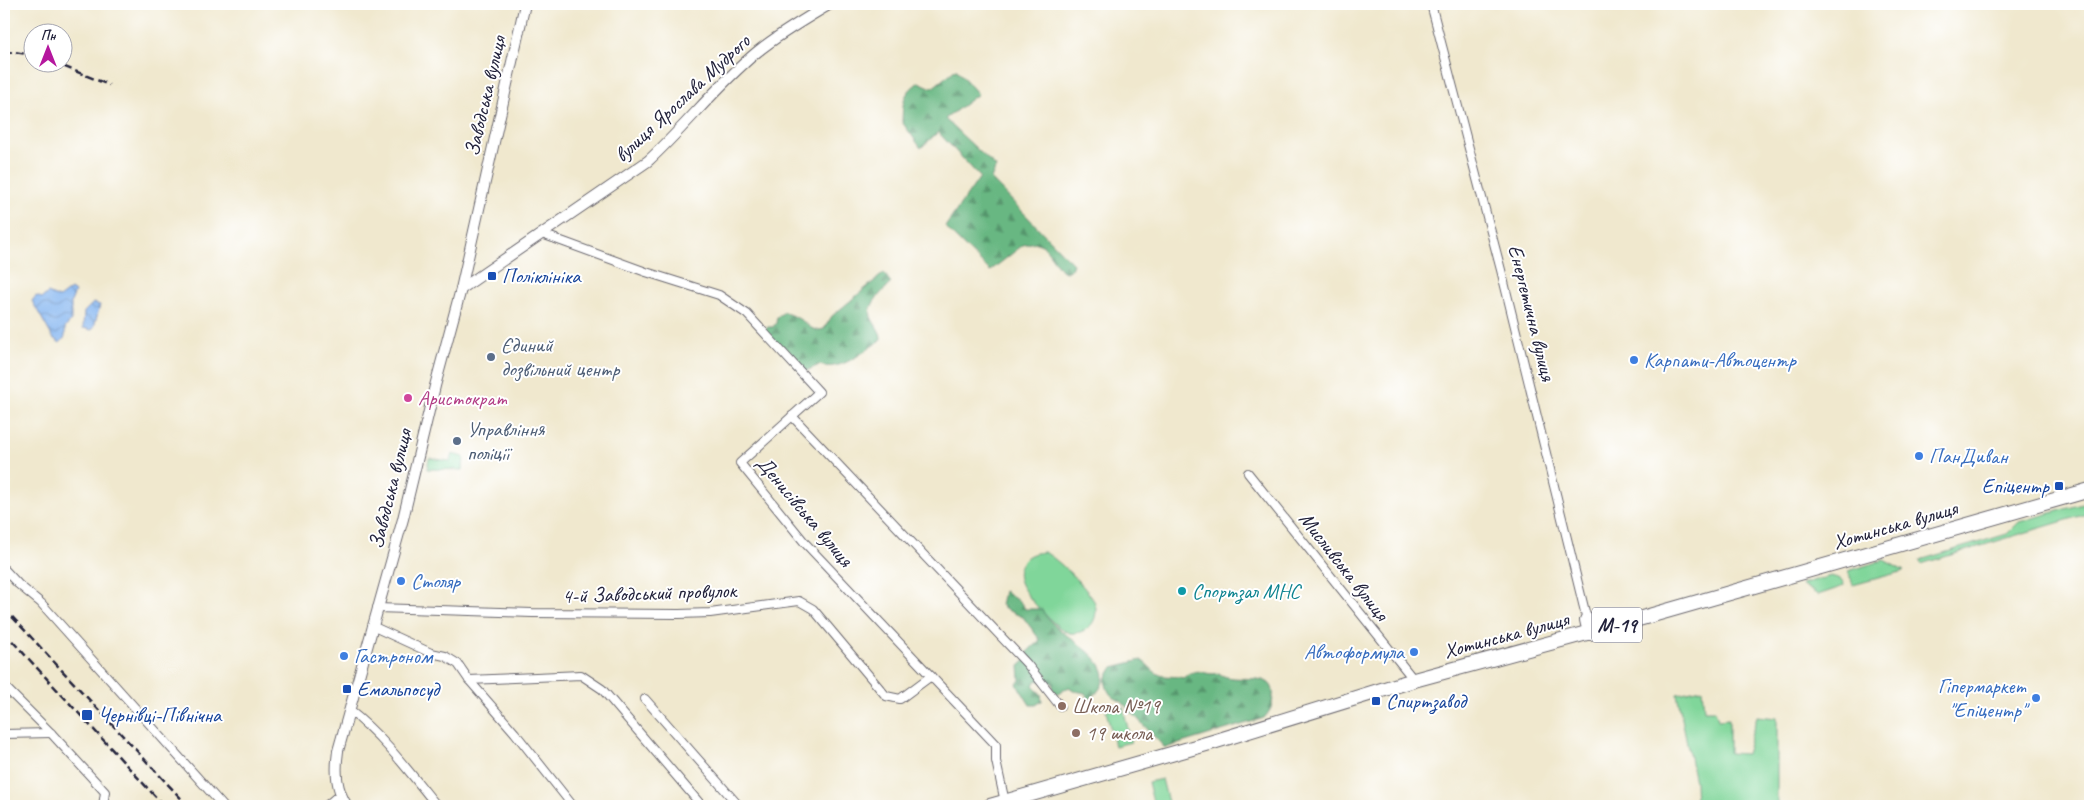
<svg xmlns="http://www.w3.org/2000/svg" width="2094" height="810" font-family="Caveat,sans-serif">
  <defs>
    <pattern id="forest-firs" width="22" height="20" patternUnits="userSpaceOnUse" patternTransform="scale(1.25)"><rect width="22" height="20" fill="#68b782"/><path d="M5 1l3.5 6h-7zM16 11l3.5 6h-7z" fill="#55946c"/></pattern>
    <pattern id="water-waves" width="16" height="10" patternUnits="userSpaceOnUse" patternTransform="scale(1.25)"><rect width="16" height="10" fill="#84b5f0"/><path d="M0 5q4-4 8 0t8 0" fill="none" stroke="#6c93c4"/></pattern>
  </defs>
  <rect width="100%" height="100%" fill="#fff"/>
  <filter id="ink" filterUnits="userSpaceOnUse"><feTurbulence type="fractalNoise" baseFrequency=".02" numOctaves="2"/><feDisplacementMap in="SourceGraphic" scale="10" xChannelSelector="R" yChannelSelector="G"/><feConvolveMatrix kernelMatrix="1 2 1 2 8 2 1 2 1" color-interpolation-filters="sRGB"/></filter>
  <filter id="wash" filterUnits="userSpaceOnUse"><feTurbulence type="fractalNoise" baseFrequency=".0096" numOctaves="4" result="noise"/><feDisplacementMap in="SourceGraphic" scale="20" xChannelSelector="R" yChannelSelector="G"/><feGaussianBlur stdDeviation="1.12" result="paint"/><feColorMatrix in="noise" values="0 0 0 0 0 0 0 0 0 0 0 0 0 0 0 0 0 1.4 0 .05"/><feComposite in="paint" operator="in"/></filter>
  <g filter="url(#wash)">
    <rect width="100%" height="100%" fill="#f0e8ce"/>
    <g fill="#80d69a" stroke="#517c6a">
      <path d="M 452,454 L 464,457 L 463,470 L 427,469 L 429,458 L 450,461 Z"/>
      <path d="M 2090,502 L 2090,522 L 2087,514 L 1921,564 L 1920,560 L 2007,534 L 2019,522 Z"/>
      <path d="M 1044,552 C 1056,557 1090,591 1095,603 C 1097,611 1096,619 1091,625 C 1085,631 1078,634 1070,633 C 1058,631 1024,595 1020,582 C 1017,575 1018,567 1023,561 C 1029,554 1035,553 1044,552 Z"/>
      <path d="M 1884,560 L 1904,571 L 1853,585 L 1848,571 Z"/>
      <path d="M 1831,576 C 1838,578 1842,579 1844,586 L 1818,595 L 1801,584 Z"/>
      <path d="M 1702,689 L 1704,710 L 1715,710 L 1718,720 L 1729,719 L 1729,753 L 1746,754 L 1757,716 L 1777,718 L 1777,806 L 1696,806 L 1695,782 L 1677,694 Z"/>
      <path d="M 1123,707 L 1131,742 L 1115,746 L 1106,711 Z"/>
      <path d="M 1162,779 L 1169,806 L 1154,806 L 1148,782 Z"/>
    </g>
    <g fill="url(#forest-firs)" stroke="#456c5e">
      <path d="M 956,69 L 978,94 L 945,119 L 996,167 L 991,179 L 1073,264 L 1071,269 L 1066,272 L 1061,270 L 1044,246 L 1035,242 L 1023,245 L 990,271 L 945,227 L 980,177 L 938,132 L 921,148 L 902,122 C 903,102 902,94 919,82 L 932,88 Z"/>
      <path d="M 884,273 L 891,283 C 883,292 865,305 872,319 C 876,327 881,331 881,340 C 862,352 842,372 819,365 L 802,373 L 763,331 L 768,327 L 773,327 L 776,323 L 777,317 L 784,312 C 789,315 795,316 799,319 C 809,324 811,333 824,329 L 832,316 Z"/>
      <path d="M 1004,591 C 1012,596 1021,600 1025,609 L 1042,609 C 1054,640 1137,661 1089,700 L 1085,693 L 1075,691 L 1069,687 L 1058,694 L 1053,691 L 1053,683 L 1036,680 L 1033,685 L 1041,694 L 1042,701 L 1036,705 L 1030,705 L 1017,684 L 1020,680 L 1019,666 L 1028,658 L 1028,651 L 1040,640 L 1023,617 L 1009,611 L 1001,605 Z"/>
      <path d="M 1141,660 C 1148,664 1151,670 1158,674 C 1165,678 1175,675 1183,678 C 1201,664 1202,677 1219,673 C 1232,686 1277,667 1273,697 C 1272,707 1271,710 1264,718 L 1165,748 L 1121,701 C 1110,697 1107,691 1105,680 L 1113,667 Z"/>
    </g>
    <g fill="url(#water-waves)" stroke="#536c96">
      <path d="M 71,289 L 75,292 L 71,302 L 71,321 L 65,328 L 65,337 L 60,343 L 53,338 L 32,301 L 36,296 L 42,298 L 48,293 L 59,298 Z"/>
      <path d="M 93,303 L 100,305 L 94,327 L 92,330 L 83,328 L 84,312 Z"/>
    </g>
  </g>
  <g filter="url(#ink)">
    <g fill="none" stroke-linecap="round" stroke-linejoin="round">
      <defs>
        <g id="street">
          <path d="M 1431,4 L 1501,270 L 1587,620"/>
          <path d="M 542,234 L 646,272 L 719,295 L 747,314 L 819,392 L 740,463 L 805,543 L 996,745 L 996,761 L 1005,802"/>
          <path d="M 792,416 L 1027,664 L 1060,706"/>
          <path d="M 1248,473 L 1414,680"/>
          <path d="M 4,569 L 18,584 L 41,603 L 223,806"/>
          <path d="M 377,608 L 532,613 L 679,614 L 710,613 L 799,601 L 813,609 L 886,696 L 900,699 L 931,676"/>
          <path d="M 372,626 L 431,653 L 445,656 L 458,664 L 469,680 L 515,733 L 573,806"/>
          <path d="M 469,680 L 581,675 L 602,689 L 702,806"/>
          <path d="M 4,686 L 51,733 L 105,792 L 103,806"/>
          <path d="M 645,699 L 739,806"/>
          <path d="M 349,710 C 384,737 410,773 437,806"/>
          <path d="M 4,734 L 51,733"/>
          <path d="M 326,806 L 340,794"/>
        </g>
        <g id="secondary">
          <path d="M 461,289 L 648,161 C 686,126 717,85 757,52 C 779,34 805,19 830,4"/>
          <path d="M 347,806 C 336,789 335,772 338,751 L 403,519 L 435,386 L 461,289 L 525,4"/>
        </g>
        <g id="highway">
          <path d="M 1587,620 L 1590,633"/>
          <path d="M 990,806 L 1213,742 L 1414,680 L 1642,618 L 2090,490"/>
        </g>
      </defs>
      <use href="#street" stroke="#6a676e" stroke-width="10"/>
      <use href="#secondary" stroke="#6a676e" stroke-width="12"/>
      <use href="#highway" stroke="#6a676e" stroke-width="16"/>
      <use href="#street" stroke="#fff" stroke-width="8"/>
      <use href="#secondary" stroke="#fff" stroke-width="10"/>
      <use href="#highway" stroke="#fff" stroke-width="14"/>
      <g stroke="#22223b" stroke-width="2.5" stroke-dasharray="8 4" stroke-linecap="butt">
        <path d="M 4,53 L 14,52 L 32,55"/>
        <path d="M 53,62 L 109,85"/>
        <path d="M 4,608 L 188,806"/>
        <path d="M 4,632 L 164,806"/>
      </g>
    </g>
  </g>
  <g fill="#1a4fb4" stroke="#fff" stroke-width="2">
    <rect x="487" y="271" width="10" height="10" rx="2.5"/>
    <rect x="2054" y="481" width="10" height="10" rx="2.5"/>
    <rect x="342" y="684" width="10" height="10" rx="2.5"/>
    <rect x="1371" y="696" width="10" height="10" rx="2.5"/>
    <rect x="81" y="709" width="12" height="12" rx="2.5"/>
  </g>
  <g fill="#5c6f8a" stroke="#fff" stroke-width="2">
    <circle cx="491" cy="357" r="5"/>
    <circle cx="457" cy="441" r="5"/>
  </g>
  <g fill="#3f7fe0" stroke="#fff" stroke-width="2">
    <circle cx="1634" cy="360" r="5"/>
    <circle cx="1919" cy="456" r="5"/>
    <circle cx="401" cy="581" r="5"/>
    <circle cx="1414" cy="652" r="5"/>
    <circle cx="344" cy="656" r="5"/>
    <circle cx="2036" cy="698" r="5"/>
  </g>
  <circle fill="#d1479c" stroke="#fff" stroke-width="2" cx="408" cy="398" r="5"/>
  <circle fill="#0f9aa8" stroke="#fff" stroke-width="2" cx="1182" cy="591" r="5"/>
  <g fill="#8d6e63" stroke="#fff" stroke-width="2">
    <circle cx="1062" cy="706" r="5"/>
    <circle cx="1076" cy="733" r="5"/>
  </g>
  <g text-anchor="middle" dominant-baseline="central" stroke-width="4" stroke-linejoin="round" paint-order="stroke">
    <rect fill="#fff" stroke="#646476" stroke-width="1" x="1592" y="607.5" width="50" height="35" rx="4"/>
    <g font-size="20" font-weight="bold" fill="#22223b">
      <text x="1617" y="625">М-19</text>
    </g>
    <g font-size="21" fill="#22223b" stroke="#fff">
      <text transform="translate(485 96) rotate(-77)">Заводська вулиця</text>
      <text transform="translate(682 98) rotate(-43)">вулиця Ярослава Мудрого</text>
      <text transform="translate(1532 313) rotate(76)">Енергетична вулиця</text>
      <text transform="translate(390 489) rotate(-76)">Заводська вулиця</text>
      <text transform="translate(805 511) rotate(50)">Денисівська вулиця</text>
      <text transform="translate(1895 525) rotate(-16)">Хотинська вулиця</text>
      <text transform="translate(1344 566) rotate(52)">Мисливська вулиця</text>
      <text transform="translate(649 593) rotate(-2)">4-й Заводський провулок</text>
      <text transform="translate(1506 635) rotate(-15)">Хотинська вулиця</text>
    </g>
    <g font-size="21" fill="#164399" stroke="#fff" text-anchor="start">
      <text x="502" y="276">Поліклініка</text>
      <text x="2049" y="486" text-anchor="end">Епіцентр</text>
      <text x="357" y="689">Емальпосуд</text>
      <text x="1386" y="701">Спиртзавод</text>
      <text x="98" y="715">Чернівці-Північна</text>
    </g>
    <g font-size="21" fill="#4e5e75" stroke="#fff" text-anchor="start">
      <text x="501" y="345">Єдиний<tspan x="501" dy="24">дозвільний центр</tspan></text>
      <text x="467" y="429">Управління<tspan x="467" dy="24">поліції</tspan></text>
    </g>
    <g font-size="21" fill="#366cbe" stroke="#fff" text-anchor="start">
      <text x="1644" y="360">Карпати-Автоцентр</text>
      <text x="1929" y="456">ПанДиван</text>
      <text x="411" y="581">Столяр</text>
      <text x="1404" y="652" text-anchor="end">Автоформула</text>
      <text x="354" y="656">Гастроном</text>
      <text x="2026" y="686" text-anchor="end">Гіпермаркет<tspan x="2026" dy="24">"Епіцентр"</tspan></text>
    </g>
    <g font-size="21" fill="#b23c85" stroke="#fff" text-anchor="start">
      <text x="418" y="398">Аристократ</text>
    </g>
    <g font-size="21" fill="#0d838f" stroke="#fff" text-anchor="start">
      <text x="1192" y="591">Спортзал МНС</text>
    </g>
    <g font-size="21" fill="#785e54" stroke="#fff" text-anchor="start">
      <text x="1072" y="706">Школа №19</text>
      <text x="1086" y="733">19 школа</text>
    </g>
  </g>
  <rect width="2094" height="810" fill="none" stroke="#fff" stroke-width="20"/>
  <g transform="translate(48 48)"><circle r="24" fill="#ffffff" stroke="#a7a7b1"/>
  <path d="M0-4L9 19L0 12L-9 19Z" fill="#b5179e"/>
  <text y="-8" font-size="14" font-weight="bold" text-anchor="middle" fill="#22223b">Пн</text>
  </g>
</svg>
